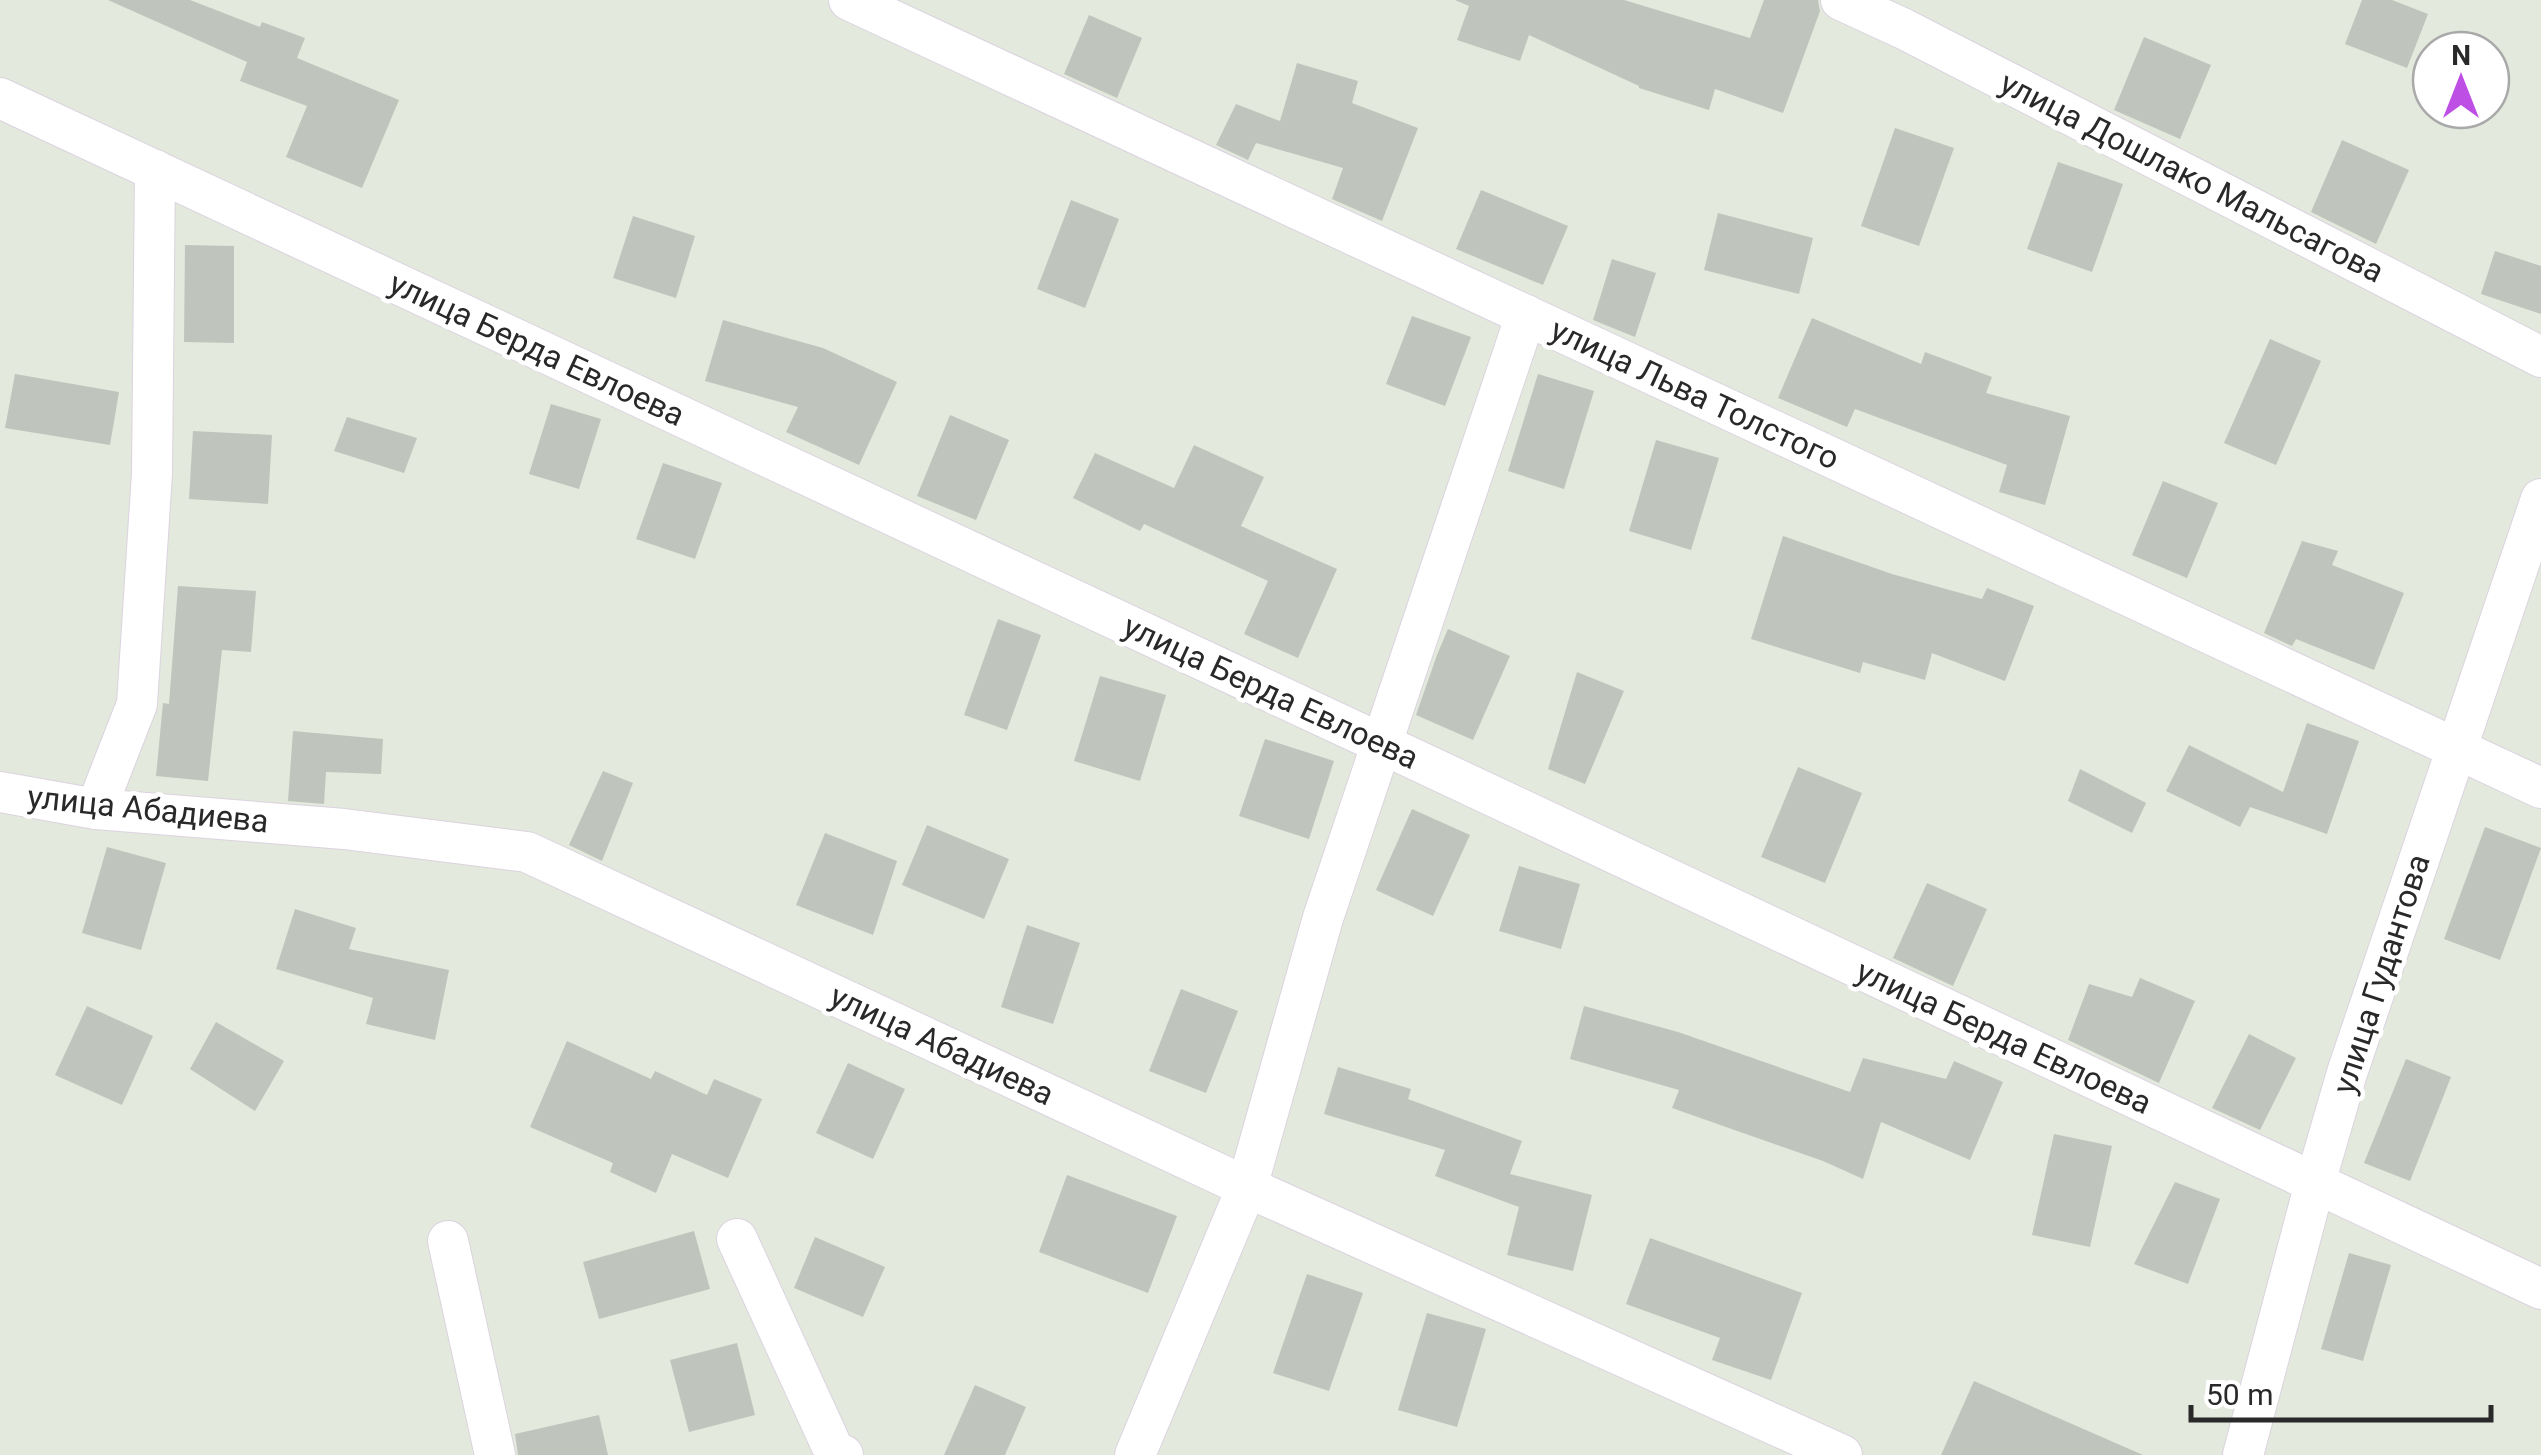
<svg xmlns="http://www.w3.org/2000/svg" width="2541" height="1455" font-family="Roboto,sans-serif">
  <rect width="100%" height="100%" fill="#e3e9dc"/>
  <g fill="#bfc5bc">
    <path d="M 108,0 L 190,0 L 260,27 L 262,22 L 305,38 L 297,58 L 399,100 L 362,188 L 286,157 L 307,106 L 240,81 L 247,62 Z"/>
    <path d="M 1455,0 L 1624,0 L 1750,38 L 1764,0 L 1818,0 L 1820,11 L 1783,113 L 1715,89 L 1709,110 L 1639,88 L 1639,86 L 1529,35 L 1520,61 L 1457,40 L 1469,6 Z"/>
    <path d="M 2362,0 L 2392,0 L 2428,14 L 2407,68 L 2345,44 Z"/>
    <path d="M 1089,15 L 1142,38 L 1117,98 L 1064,74 Z"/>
    <path d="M 2144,37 L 2211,65 L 2180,139 L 2114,110 Z"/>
    <path d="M 1297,63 L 1358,81 L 1352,103 L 1418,128 L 1382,221 L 1332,199 L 1343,168 L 1256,143 L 1248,160 L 1216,145 L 1236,104 L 1280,121 Z"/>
    <path d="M 1895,128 L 1954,148 L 1919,246 L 1861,226 Z"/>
    <path d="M 2342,140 L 2409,170 L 2376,244 L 2311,212 Z"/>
    <path d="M 2058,162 L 2123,184 L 2092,272 L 2027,249 Z"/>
    <path d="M 1481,190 L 1568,226 L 1543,285 L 1456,249 Z"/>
    <path d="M 1071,200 L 1119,219 L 1085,308 L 1037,289 Z"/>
    <path d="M 1718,213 L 1813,238 L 1799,294 L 1704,270 Z"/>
    <path d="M 633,216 L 695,236 L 676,298 L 613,278 Z"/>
    <path d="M 185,245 L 234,246 L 234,343 L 184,342 Z"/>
    <path d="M 2495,251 L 2541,266 L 2541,314 L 2481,294 Z"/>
    <path d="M 1612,259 L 1656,273 L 1635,337 L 1593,320 Z"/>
    <path d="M 1412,316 L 1471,337 L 1445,406 L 1386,384 Z"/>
    <path d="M 1812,318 L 1921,364 L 1925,352 L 1992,377 L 1986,393 L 2070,416 L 2045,505 L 1999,492 L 2007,465 L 1855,409 L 1847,427 L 1778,398 Z"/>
    <path d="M 723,320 L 823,348 L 897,382 L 859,465 L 786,432 L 798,407 L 705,381 Z"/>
    <path d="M 2270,339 L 2321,361 L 2276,465 L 2224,443 Z"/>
    <path d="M 15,374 L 119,392 L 110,445 L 5,428 Z"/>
    <path d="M 1538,374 L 1594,391 L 1564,489 L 1508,471 Z"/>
    <path d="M 551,404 L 601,419 L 579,489 L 529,474 Z"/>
    <path d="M 950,415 L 1009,440 L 976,520 L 917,496 Z"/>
    <path d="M 347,417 L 417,438 L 404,473 L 334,451 Z"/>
    <path d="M 193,431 L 272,435 L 268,504 L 189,499 Z"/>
    <path d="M 1656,440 L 1719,458 L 1691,550 L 1629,531 Z"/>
    <path d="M 1194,445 L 1264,477 L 1241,526 L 1337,569 L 1298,658 L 1244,634 L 1268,581 L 1144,524 L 1140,531 L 1073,498 L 1095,453 L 1174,488 Z"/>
    <path d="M 663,463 L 722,483 L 695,559 L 636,539 Z"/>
    <path d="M 2163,481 L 2218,503 L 2187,578 L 2132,555 Z"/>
    <path d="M 1783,536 L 1892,574 L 1982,599 L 1987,588 L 2034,606 L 2005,681 L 1932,653 L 1925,680 L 1863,662 L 1860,673 L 1751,639 Z"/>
    <path d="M 2302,541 L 2338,551 L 2332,565 L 2404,593 L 2374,670 L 2296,639 L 2292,646 L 2264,633 Z"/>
    <path d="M 178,586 L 256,591 L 251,652 L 222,650 L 208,781 L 156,776 L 163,703 L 169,704 Z"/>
    <path d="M 998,619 L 1041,635 L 1007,730 L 964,715 Z"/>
    <path d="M 1448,629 L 1510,656 L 1473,740 L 1416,715 L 1437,655 Z"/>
    <path d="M 1577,672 L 1624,691 L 1585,784 L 1548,769 Z"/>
    <path d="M 1100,676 L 1166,695 L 1140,781 L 1074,761 Z"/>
    <path d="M 2307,723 L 2359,741 L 2327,834 L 2250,807 L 2240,827 L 2166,791 L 2189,745 L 2283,792 Z"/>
    <path d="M 293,731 L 383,739 L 381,774 L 326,772 L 324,804 L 288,801 Z"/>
    <path d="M 1265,739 L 1334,761 L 1309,839 L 1239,816 Z"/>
    <path d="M 1798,767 L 1862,793 L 1825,883 L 1761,857 Z"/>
    <path d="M 2080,769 L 2146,803 L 2132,833 L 2068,801 Z"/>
    <path d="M 603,771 L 633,783 L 602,861 L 569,845 Z"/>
    <path d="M 1412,809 L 1470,835 L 1433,916 L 1376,890 Z"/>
    <path d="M 927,825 L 1009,859 L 984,919 L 902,885 Z"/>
    <path d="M 2485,827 L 2541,848 L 2500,960 L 2444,939 Z"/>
    <path d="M 825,833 L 897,861 L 873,935 L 796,905 Z"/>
    <path d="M 107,847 L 166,863 L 141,950 L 82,933 Z"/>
    <path d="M 1519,866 L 1580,884 L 1561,949 L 1499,931 Z"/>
    <path d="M 1927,883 L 1987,909 L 1953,986 L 1893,958 Z"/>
    <path d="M 295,909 L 356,928 L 349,949 L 449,970 L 435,1040 L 366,1024 L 373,998 L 276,969 Z"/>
    <path d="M 1027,925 L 1080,943 L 1053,1024 L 1001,1007 Z"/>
    <path d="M 2140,978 L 2195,1001 L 2159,1083 L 2068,1040 L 2089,984 L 2132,997 Z"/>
    <path d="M 1181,989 L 1238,1011 L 1206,1093 L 1149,1071 Z"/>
    <path d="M 87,1006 L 153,1036 L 122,1105 L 55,1075 Z"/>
    <path d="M 1584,1006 L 1678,1032 L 1850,1092 L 1863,1058 L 1946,1079 L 1954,1061 L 2003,1082 L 1970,1160 L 1881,1122 L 1863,1179 L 1823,1161 L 1672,1108 L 1679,1090 L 1570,1059 Z"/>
    <path d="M 216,1022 L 284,1061 L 255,1111 L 190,1069 Z"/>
    <path d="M 2249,1034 L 2296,1058 L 2260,1130 L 2212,1108 Z"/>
    <path d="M 567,1041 L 651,1079 L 655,1071 L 707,1095 L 714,1079 L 762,1099 L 728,1178 L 672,1154 L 656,1193 L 610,1172 L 613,1163 L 530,1127 Z"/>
    <path d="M 2406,1059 L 2451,1077 L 2410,1181 L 2364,1163 Z"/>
    <path d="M 848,1063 L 905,1089 L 873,1159 L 816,1133 Z"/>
    <path d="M 1338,1067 L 1411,1089 L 1408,1099 L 1522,1141 L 1510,1174 L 1592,1195 L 1573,1271 L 1507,1255 L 1519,1207 L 1435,1176 L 1445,1150 L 1324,1114 Z"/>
    <path d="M 2054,1134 L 2112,1146 L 2090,1247 L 2032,1235 Z"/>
    <path d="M 1067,1175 L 1177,1216 L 1148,1293 L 1039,1252 Z"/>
    <path d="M 2175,1182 L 2220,1199 L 2188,1284 L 2134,1264 Z"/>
    <path d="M 694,1231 L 710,1289 L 599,1319 L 583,1262 Z"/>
    <path d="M 815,1237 L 885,1267 L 863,1317 L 794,1288 Z"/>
    <path d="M 1650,1238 L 1802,1293 L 1771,1380 L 1712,1360 L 1720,1338 L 1626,1304 Z"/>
    <path d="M 2349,1253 L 2391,1265 L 2363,1361 L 2321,1349 Z"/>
    <path d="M 1307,1274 L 1363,1293 L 1329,1391 L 1273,1373 Z"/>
    <path d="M 1427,1313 L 1486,1329 L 1457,1427 L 1398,1410 Z"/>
    <path d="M 737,1343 L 755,1415 L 689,1432 L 670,1360 Z"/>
    <path d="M 1974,1381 L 2143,1455 L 1941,1455 Z"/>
    <path d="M 975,1385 L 1026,1407 L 1005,1455 L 944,1455 Z"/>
    <path d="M 599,1415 L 608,1455 L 518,1455 L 515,1434 Z"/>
  </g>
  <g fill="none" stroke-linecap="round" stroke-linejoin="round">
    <defs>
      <g id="minor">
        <path d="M 849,0 L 2541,788"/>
        <path d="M 1841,0 L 1904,29 L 2541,357"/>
        <path d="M 0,98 L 1380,743 L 2541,1289"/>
        <path d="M 0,792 L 96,809 L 344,829 L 527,852 L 1247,1187 L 1842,1455"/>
        <path d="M 96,809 L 137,704 L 152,473 L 155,170"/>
        <path d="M 737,1239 L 834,1451 L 843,1455"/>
        <path d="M 448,1241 L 495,1455"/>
        <path d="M 1135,1455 L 1247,1187 L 1323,918 L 1526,315"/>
        <path d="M 2243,1455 L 2315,1183 L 2347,1073 L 2541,499"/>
      </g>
    </defs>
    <use href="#minor" stroke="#dcd2e0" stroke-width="42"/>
    <use href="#minor" stroke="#fff" stroke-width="40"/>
  </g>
  <g text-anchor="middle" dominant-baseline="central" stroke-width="9" stroke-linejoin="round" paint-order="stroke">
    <g font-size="32" fill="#292929" stroke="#fff">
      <text transform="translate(2192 177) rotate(27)">улица Дошлако Мальсагова</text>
      <text transform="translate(537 349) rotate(25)">улица Берда Евлоева</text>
      <text transform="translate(1695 394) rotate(25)">улица Льва Толстого</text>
      <text transform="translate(1271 692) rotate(25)">улица Берда Евлоева</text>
      <text transform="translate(148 809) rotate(6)">улица Абадиева</text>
      <text transform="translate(2381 974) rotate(-72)">улица Гудантова</text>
      <text transform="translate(2004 1037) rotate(25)">улица Берда Евлоева</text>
      <text transform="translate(942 1045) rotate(25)">улица Абадиева</text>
    </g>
  </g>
  <g transform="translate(2461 80)"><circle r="48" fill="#ffffff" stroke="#a9a9a9" stroke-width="2.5"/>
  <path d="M0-8L18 38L0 25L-18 38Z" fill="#bd4fe4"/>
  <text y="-15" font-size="28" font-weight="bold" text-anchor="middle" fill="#292929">N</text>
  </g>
  <path d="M2191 1405v15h300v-15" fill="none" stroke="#292929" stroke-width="5"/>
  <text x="2206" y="1405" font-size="30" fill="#292929" stroke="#ffffff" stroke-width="8" paint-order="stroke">50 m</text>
</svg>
